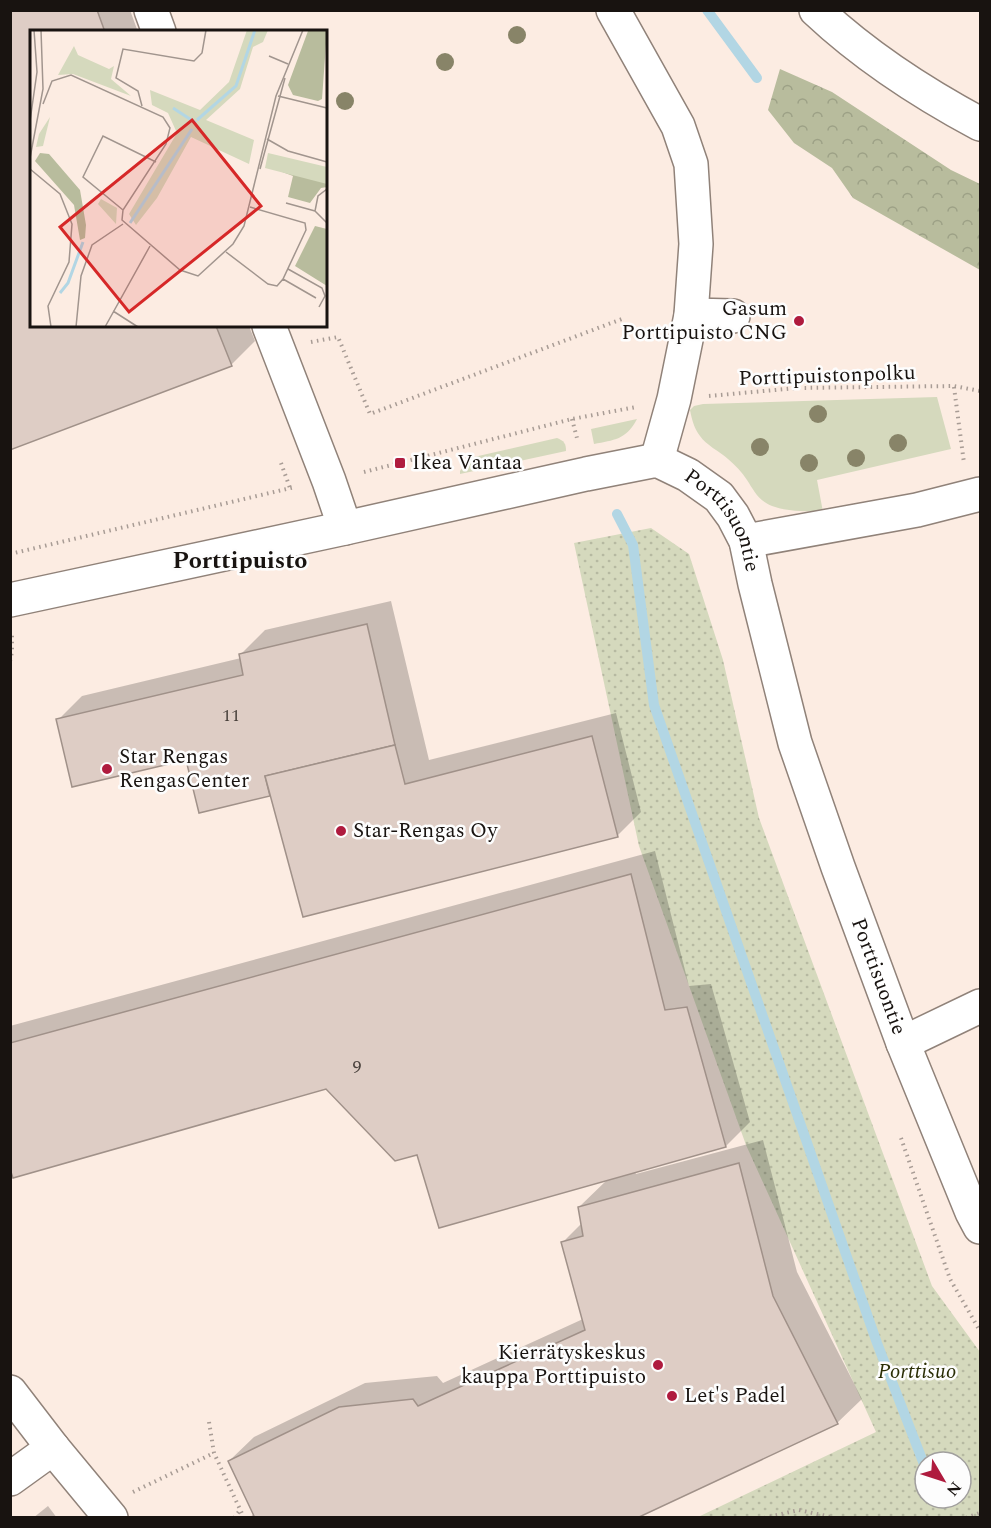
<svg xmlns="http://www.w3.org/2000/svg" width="991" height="1528" font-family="Spectral,serif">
  <defs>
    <pattern id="forest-crowns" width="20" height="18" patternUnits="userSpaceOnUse" patternTransform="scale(1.5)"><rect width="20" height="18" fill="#b8bc9d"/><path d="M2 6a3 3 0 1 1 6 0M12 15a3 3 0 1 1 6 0" fill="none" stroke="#9da186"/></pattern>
    <pattern id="park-dots" width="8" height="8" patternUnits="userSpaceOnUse" patternTransform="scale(1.5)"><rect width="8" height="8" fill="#d5d9bd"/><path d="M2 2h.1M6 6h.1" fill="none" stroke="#b6b9a1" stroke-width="1.8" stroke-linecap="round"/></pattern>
  </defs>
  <rect width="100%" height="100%" fill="#fcece2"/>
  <g fill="#d5d9bd">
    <path d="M 937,397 L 951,449 L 817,480 L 823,512 C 806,511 788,512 772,506 C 759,501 754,491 747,480 C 742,472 735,465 728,459 C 719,451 706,445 700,436 C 694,428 692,420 690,410 L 694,406 L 703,404 Z"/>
    <path d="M 637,419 C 626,440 614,440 594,444 L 591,429 Z"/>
    <path d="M 557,438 C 564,441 566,443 566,451 L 460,474 L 460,471 L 467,462 L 474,457 Z"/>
  </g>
  <path fill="url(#forest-crowns)" d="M 780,69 L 832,92 L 951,170 L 980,184 L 980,270 L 853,198 L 832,168 L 794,143 L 768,110 Z"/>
  <path fill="url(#park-dots)" fill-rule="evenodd" d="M 651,528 L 689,554 L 723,660 L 759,818 L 932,1286 L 980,1352 L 980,1517 L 698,1517 L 876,1432 L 746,1145 L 639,846 L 574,543 ZM 925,1462 L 961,1462 L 961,1498 L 925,1498 Z"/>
  <g fill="#0003">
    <path d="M 10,10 L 130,10 L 138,32 L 32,32 L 32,326 L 249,326 L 255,341 L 231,365 L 10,449 Z"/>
    <path d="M 391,601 L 429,760 L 616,713 L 641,812 L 617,836 L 271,794 L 200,812 L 187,758 L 58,720 L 82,696 L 241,658 L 240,655 L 265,630 Z"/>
    <path d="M 655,851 L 689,986 L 711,984 L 750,1122 L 726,1146 L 635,1172 L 636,1174 L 763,1140 L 797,1272 L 862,1399 L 837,1423 L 634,1518 L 250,1518 L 254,1513 L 229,1461 L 254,1437 L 365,1383 L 437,1376 L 443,1383 L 583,1319 L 563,1242 L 582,1223 L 579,1207 L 608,1179 L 418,1153 L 327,1087 L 10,1163 L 10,1026 Z"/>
    <path d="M 48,1506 L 57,1518 L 33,1518 Z"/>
  </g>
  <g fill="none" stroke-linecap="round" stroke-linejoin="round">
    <g stroke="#b2d6e4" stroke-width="10">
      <path d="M 707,10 L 757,78"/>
      <path d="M 617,514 L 633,545 L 654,705 L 877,1343 L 925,1467"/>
    </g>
  </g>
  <g fill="#decdc5" stroke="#a09189" stroke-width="1.5">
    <path d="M 10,10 L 97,10 L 105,32 L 32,32 L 32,326 L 216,326 L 232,366 L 10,450 Z"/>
    <path d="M 367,624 L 395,745 L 265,776 L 270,796 L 199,813 L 186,760 L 72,787 L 56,719 L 243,675 L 239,654 Z"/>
    <path d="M 592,736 L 618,837 L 303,917 L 265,776 L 395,745 L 405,784 Z"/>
    <path d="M 631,874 L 665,1010 L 687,1007 L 726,1147 L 439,1228 L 417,1155 L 395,1161 L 326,1089 L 13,1178 L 10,1169 L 10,1043 Z"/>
    <path d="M 739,1163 L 773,1296 L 838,1424 L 637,1518 L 252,1518 L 254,1516 L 228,1461 L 339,1407 L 413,1399 L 418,1406 L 585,1330 L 561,1242 L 583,1236 L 578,1207 Z"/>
  </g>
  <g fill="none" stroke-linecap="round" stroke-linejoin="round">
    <defs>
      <g id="minor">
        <path d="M 151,10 L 159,32"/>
        <path d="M 613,10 L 678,126 L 691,164 L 696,244 L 691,315 L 674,399 L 657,460"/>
        <path d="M 691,315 L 733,316"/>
        <path d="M 269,326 L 329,481 L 345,528"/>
        <path d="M 746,541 L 917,510 L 980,494"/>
        <path id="s1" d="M 10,600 L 345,528 L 586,474 L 657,460 L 688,475 L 719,497 L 733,516 L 746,541 L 755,584 L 795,743 L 838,867 L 903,1043 L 972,1212 L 980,1227"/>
        <path d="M 903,1043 L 980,1006"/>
        <path d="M 10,1392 L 53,1448 L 111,1518"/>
        <path d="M 10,1479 L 53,1448"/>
      </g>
      <path id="highway" d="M 816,10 C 865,56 922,93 980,124"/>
    </defs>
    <use href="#minor" stroke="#908279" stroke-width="36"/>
    <use href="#highway" stroke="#908279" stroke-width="36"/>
    <g stroke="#a89c95" stroke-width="4" stroke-dasharray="1.5 4.5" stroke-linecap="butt">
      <path d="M 311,342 L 338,337 L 370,414 L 622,319"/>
      <path d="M 954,387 L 964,463"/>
      <path d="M 709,396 L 797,388 L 954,386 L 980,391"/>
      <path d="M 572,419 L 578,442"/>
      <path d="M 281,463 L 290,488"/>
      <path d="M 364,472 L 572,419 L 636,407"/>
      <path d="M 10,554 L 295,487"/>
      <path d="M 10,661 L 12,652 L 12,633"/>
      <path d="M 901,1138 L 950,1279 L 980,1331"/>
      <path d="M 209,1422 L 214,1453 L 244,1518"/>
      <path d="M 133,1492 L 214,1453"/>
      <path d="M 234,1518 L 241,1509"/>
      <path d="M 764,1518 L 799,1510 L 835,1518"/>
      <path d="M 966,1518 L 980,1513"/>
    </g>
    <use href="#minor" stroke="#fff" stroke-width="33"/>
    <use href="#highway" stroke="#fff" stroke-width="33"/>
  </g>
  <g fill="#888468">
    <circle cx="517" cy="35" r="9"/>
    <circle cx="445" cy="62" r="9"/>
    <circle cx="345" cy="101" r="9"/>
    <circle cx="818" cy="414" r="9"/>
    <circle cx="898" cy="443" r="9"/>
    <circle cx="760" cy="447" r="9"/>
    <circle cx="856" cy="458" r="9"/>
    <circle cx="809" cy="463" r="9"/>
  </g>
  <g fill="#af1b3e" stroke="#fdfdfd" stroke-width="2">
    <circle cx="799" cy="321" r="6"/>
    <rect x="394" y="457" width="12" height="12" rx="3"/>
    <circle cx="107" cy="769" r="6"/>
    <circle cx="341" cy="831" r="6"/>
    <circle cx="658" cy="1365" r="6"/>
    <circle cx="672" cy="1396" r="6"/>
  </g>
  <g text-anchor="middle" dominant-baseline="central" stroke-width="5" stroke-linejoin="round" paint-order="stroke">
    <g font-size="18" fill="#4a423d">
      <text x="231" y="715">11</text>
      <text x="357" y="1066">9</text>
    </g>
    <g font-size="21" fill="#181310" stroke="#fdfdfd" text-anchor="start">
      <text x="787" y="309" text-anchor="end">Gasum<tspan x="787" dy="24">Porttipuisto CNG</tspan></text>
      <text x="412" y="463">Ikea Vantaa</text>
      <text x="119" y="757">Star Rengas<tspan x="119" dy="24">RengasCenter</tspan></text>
      <text x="353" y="831">Star-Rengas Oy</text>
      <text x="646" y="1353" text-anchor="end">Kierrätyskeskus<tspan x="646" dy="24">kauppa Porttipuisto</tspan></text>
      <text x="684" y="1396">Let's Padel</text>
    </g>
    <g font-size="21" fill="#181310" stroke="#fdfdfd">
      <text transform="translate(827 376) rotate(-2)">Porttipuistonpolku</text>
      <text stroke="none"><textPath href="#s1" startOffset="756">Porttisuontie</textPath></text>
      <text stroke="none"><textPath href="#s1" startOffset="1242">Porttisuontie</textPath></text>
    </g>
    <g font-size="21" font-style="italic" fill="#2a2e05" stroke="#fdfdfd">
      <text x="917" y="1372">Porttisuo</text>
    </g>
    <g font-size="24" font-weight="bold" fill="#181310" stroke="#fdfdfd">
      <text x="240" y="561">Porttipuisto</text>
    </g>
  </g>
  <g transform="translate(30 30)">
    <rect width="297" height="297" fill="#fcece2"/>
    <path d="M 20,87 L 13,116 L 6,117 L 9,104 ZM 71,169 L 87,178 L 86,194 L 68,174 Z" fill="#d5d9bd"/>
    <path d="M 297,0 L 292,69 L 288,71 L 263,65 L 258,55 L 278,1 ZM 10,123 L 19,124 L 50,160 L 56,195 L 55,208 L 50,210 L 44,175 L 5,131 ZM 239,137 L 297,145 L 297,157 L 291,158 L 280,173 L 258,167 L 263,146 ZM 285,196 L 297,199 L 297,256 L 265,236 Z" fill="#b8bc9d"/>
    <path d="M 217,0 L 238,0 L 233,12 L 223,17 L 210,59 L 176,90 L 224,110 L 219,134 L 161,107 L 127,168 L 106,195 L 99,184 L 147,103 L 138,83 L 122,75 L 120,60 L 170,80 L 199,52 ZM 44,16 L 48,25 L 79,39 L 84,36 L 81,49 L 101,66 L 43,44 L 28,45 ZM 238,123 L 297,137 L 297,154 L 235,138 Z" fill="#d5d9bd"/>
    <path fill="none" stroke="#b2d6e4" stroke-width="3" d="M 143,78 L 166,93M 167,90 L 206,56 L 225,0M 100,193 L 162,99M 30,263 L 38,253 L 53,212"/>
    <path fill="none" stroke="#a1958e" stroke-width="1.5" d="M 239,26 L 258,34M 248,66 L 297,78M 13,74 L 22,51 L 41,45 L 133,87 L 140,98 L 136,114 L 93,180 L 92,190 L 150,240 L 168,246 L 203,214 L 214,196 L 246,66 L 273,0M 112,76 L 108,61 L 86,48 L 93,19 L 164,31 L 172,23 L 176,0M 0,91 L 7,42 L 4,0M 237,109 L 258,121 L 297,132M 0,128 L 13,59 L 11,0M 0,139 L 30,164 L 42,194 L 39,232 L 18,276 L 21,297M 230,139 L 255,48M 297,159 L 288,166 L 285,181 L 297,193M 256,173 L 285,181M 93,180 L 53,147 L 73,106 L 126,132M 196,222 L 238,254 L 247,256 L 253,249 L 276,200 L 275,193 L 220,177M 258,239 L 292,258 L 295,266 L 289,277M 253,249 L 286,268M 83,281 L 108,297M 46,297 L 51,246 L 62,215 L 93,194M 75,297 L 120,216"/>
    <path fill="#d62828" fill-opacity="0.15" stroke="#d62828" stroke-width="3" d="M 162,90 L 231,176 L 99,282 L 30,197 Z"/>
    <rect width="297" height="297" fill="none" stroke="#181310" stroke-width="3"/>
  </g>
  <rect width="991" height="1528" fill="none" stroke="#181310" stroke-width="24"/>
  <g transform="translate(943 1480) rotate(129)"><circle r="28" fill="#fdfdfd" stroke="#a19f9e" stroke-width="1.5"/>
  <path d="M0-4.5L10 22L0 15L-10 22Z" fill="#af1b3e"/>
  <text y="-9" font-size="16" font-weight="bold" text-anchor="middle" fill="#181310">N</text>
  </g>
</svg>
